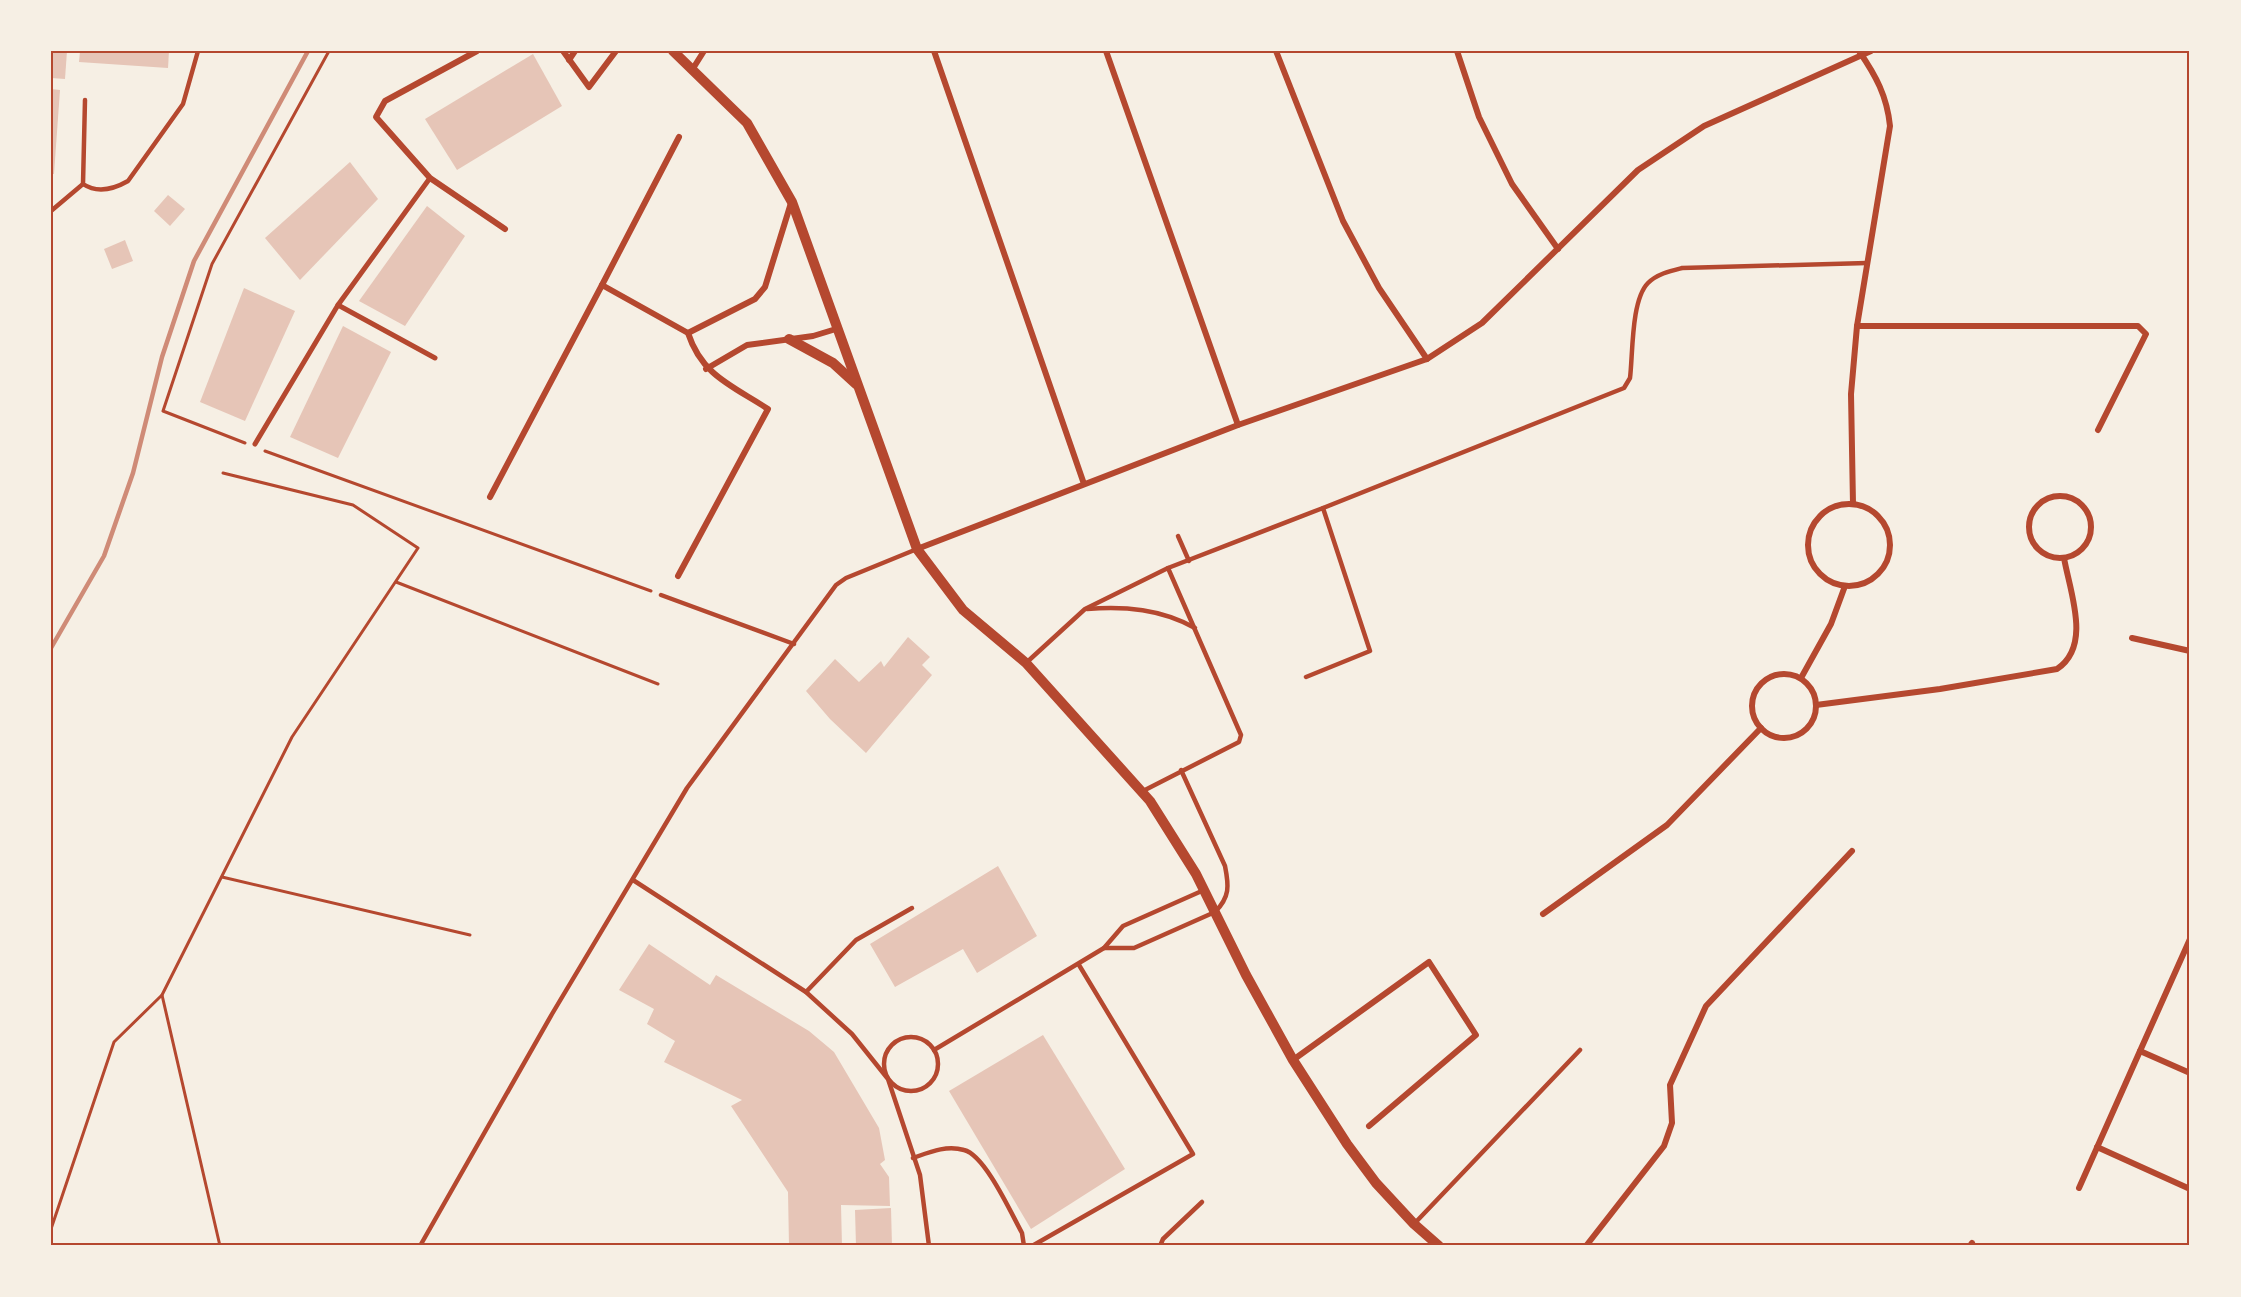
<svg xmlns="http://www.w3.org/2000/svg" width="2241" height="1297" font-family="Raleway,sans-serif">
  <rect width="100%" height="100%" fill="#f6efe4"/>
  <g fill="#e6c5b7">
    <path d="M 51,51 L 67,51 L 65,79 L 51,78 Z"/>
    <path d="M 80,51 L 169,51 L 168,68 L 79,62 Z"/>
    <path d="M 533,54 L 562,106 L 457,170 L 425,119 Z"/>
    <path d="M 51,89 L 60,90 L 54,174 L 51,174 Z"/>
    <path d="M 350,162 L 378,199 L 300,280 L 265,238 Z"/>
    <path d="M 168,195 L 185,209 L 170,226 L 154,211 Z"/>
    <path d="M 427,206 L 465,236 L 405,326 L 359,301 Z"/>
    <path d="M 125,240 L 133,261 L 112,269 L 104,249 Z"/>
    <path d="M 244,288 L 295,311 L 245,421 L 200,402 Z"/>
    <path d="M 343,326 L 391,352 L 338,458 L 290,437 Z"/>
    <path d="M 908,637 L 930,657 L 922,665 L 932,675 L 866,753 L 830,719 L 806,691 L 835,659 L 859,682 L 881,661 L 884,667 Z"/>
    <path d="M 998,866 L 1037,936 L 977,973 L 963,949 L 895,987 L 870,944 Z"/>
    <path d="M 649,944 L 710,985 L 716,975 L 809,1031 L 834,1052 L 879,1128 L 885,1160 L 880,1164 L 889,1177 L 890,1206 L 841,1205 L 842,1246 L 789,1246 L 788,1192 L 731,1106 L 742,1100 L 664,1062 L 675,1041 L 647,1024 L 654,1009 L 619,990 Z"/>
    <path d="M 1043,1035 L 1125,1169 L 1031,1229 L 949,1091 Z"/>
    <path d="M 891,1208 L 892,1246 L 856,1246 L 855,1210 Z"/>
  </g>
  <g fill="none" stroke-linecap="round" stroke-linejoin="round">
    <g stroke="#b5482f" stroke-width="3">
      <path d="M 245,443 L 163,411 L 212,264 L 329,51"/>
      <path d="M 265,451 L 651,591"/>
      <path d="M 396,582 L 658,684"/>
      <path d="M 222,877 L 470,935"/>
      <path d="M 162,995 L 220,1246"/>
      <path d="M 51,1229 L 114,1042 L 162,995 L 292,737 L 418,548 L 353,505 L 223,473"/>
    </g>
    <g stroke="#b5482f" stroke-width="4.5">
      <path d="M 85,100 L 83,184 C 98,194 114,189 128,181 L 183,104 L 198,51"/>
      <path d="M 51,211 L 83,184"/>
      <path d="M 1323,508 L 1624,388 L 1630,378 C 1633,354 1631,300 1648,283 C 1657,274 1670,271 1682,268 L 1867,263"/>
      <path d="M 1178,536 L 1189,561"/>
      <path d="M 661,595 L 794,644"/>
      <path d="M 1087,609 C 1125,606 1161,609 1195,628"/>
      <path d="M 1026,663 L 1085,609 L 1168,568 L 1323,508 L 1370,651 L 1306,677"/>
      <path d="M 1143,791 L 1239,742 L 1241,735 L 1168,568"/>
      <path d="M 633,880 L 806,992 L 852,1034 L 888,1079 L 920,1175 L 929,1246"/>
      <path d="M 1104,948 L 1134,948 L 1215,912 C 1230,897 1229,886 1225,866 L 1181,770"/>
      <path d="M 806,992 L 856,940 L 912,908"/>
      <circle cx="911" cy="1064" r="27"/>
      <path d="M 934,1050 L 1104,948 L 1123,926 L 1204,890"/>
      <path d="M 913,1158 C 930,1152 946,1145 964,1150 C 985,1155 1011,1213 1022,1233 L 1024,1246"/>
      <path d="M 1414,1224 L 1580,1050"/>
      <path d="M 420,1246 L 552,1014 L 687,788 L 836,585 L 846,578 L 917,549"/>
      <path d="M 1032,1246 L 1193,1154 L 1079,965"/>
      <path d="M 1160,1246 L 1163,1239 L 1202,1202"/>
    </g>
    <g stroke="#b5482f" stroke-width="5">
      <path d="M 338,305 L 435,358"/>
      <path d="M 255,444 L 338,305 L 430,178"/>
    </g>
    <g stroke="#b5482f" stroke-width="6">
      <path d="M 477,51 L 385,101 L 376,117 L 430,178 L 505,229"/>
      <path d="M 563,51 L 589,87 L 616,51"/>
      <path d="M 934,51 L 1084,484"/>
      <path d="M 1106,51 L 1238,425"/>
      <path d="M 1276,51 L 1343,221 L 1379,288 L 1427,359"/>
      <path d="M 1457,51 L 1479,117 L 1512,184 L 1558,249"/>
      <path d="M 569,60 L 575,51"/>
      <path d="M 692,70 L 704,51"/>
      <path d="M 602,285 L 679,137"/>
      <path d="M 1857,326 L 2138,326 L 2146,334 L 2098,430"/>
      <path d="M 688,333 L 755,299 L 765,287 L 791,203"/>
      <path d="M 706,369 L 747,345 L 813,336 L 836,329"/>
      <circle cx="2060" cy="527" r="31"/>
      <path d="M 490,497 L 602,285 L 688,333 C 702,376 733,386 768,409 L 678,576"/>
      <path d="M 1853,504 L 1851,394 L 1857,326 L 1890,126 C 1887,96 1876,76 1859,51"/>
      <circle cx="1849" cy="545" r="41"/>
      <path d="M 917,549 L 1238,425 L 1427,359 L 1482,323 L 1638,170 L 1704,126 L 1871,51"/>
      <path d="M 2132,638 L 2190,651"/>
      <circle cx="1784" cy="706" r="32"/>
      <path d="M 1801,678 L 1831,624 L 1845,586"/>
      <path d="M 1816,705 L 1940,689 L 2057,669 C 2092,646 2070,592 2064,558"/>
      <path d="M 1543,914 L 1667,825 L 1761,728"/>
      <path d="M 2190,939 L 2140,1051 L 2190,1073"/>
      <path d="M 1293,1060 L 1429,962 L 1476,1035 L 1369,1126"/>
      <path d="M 2097,1147 L 2190,1189"/>
      <path d="M 2079,1188 L 2140,1051"/>
      <path d="M 1586,1246 L 1664,1146 L 1672,1123 L 1670,1085 L 1706,1006 L 1852,851"/>
      <path d="M 1970,1246 L 1972,1243"/>
    </g>
    <g stroke="#b5482f" stroke-width="10">
      <path d="M 673,51 L 747,123 L 792,202 L 917,549 L 963,610 L 1026,663 L 1150,801 L 1196,874 L 1246,975 L 1293,1060 L 1347,1144 L 1376,1183 L 1414,1224 L 1439,1246"/>
      <path d="M 789,339 L 833,363 L 856,384"/>
    </g>
    <path stroke="#cf8b77" stroke-width="4.5" d="M 51,648 L 104,556 L 133,473 L 162,357 L 194,261 L 308,51"/>
  </g>
  <rect width="2241" height="1297" fill="none" stroke="#f6efe4" stroke-width="105"/>
  <rect x="52" y="52" width="2136" height="1192" fill="none" stroke="#b5482f" stroke-width="2"/>
</svg>
